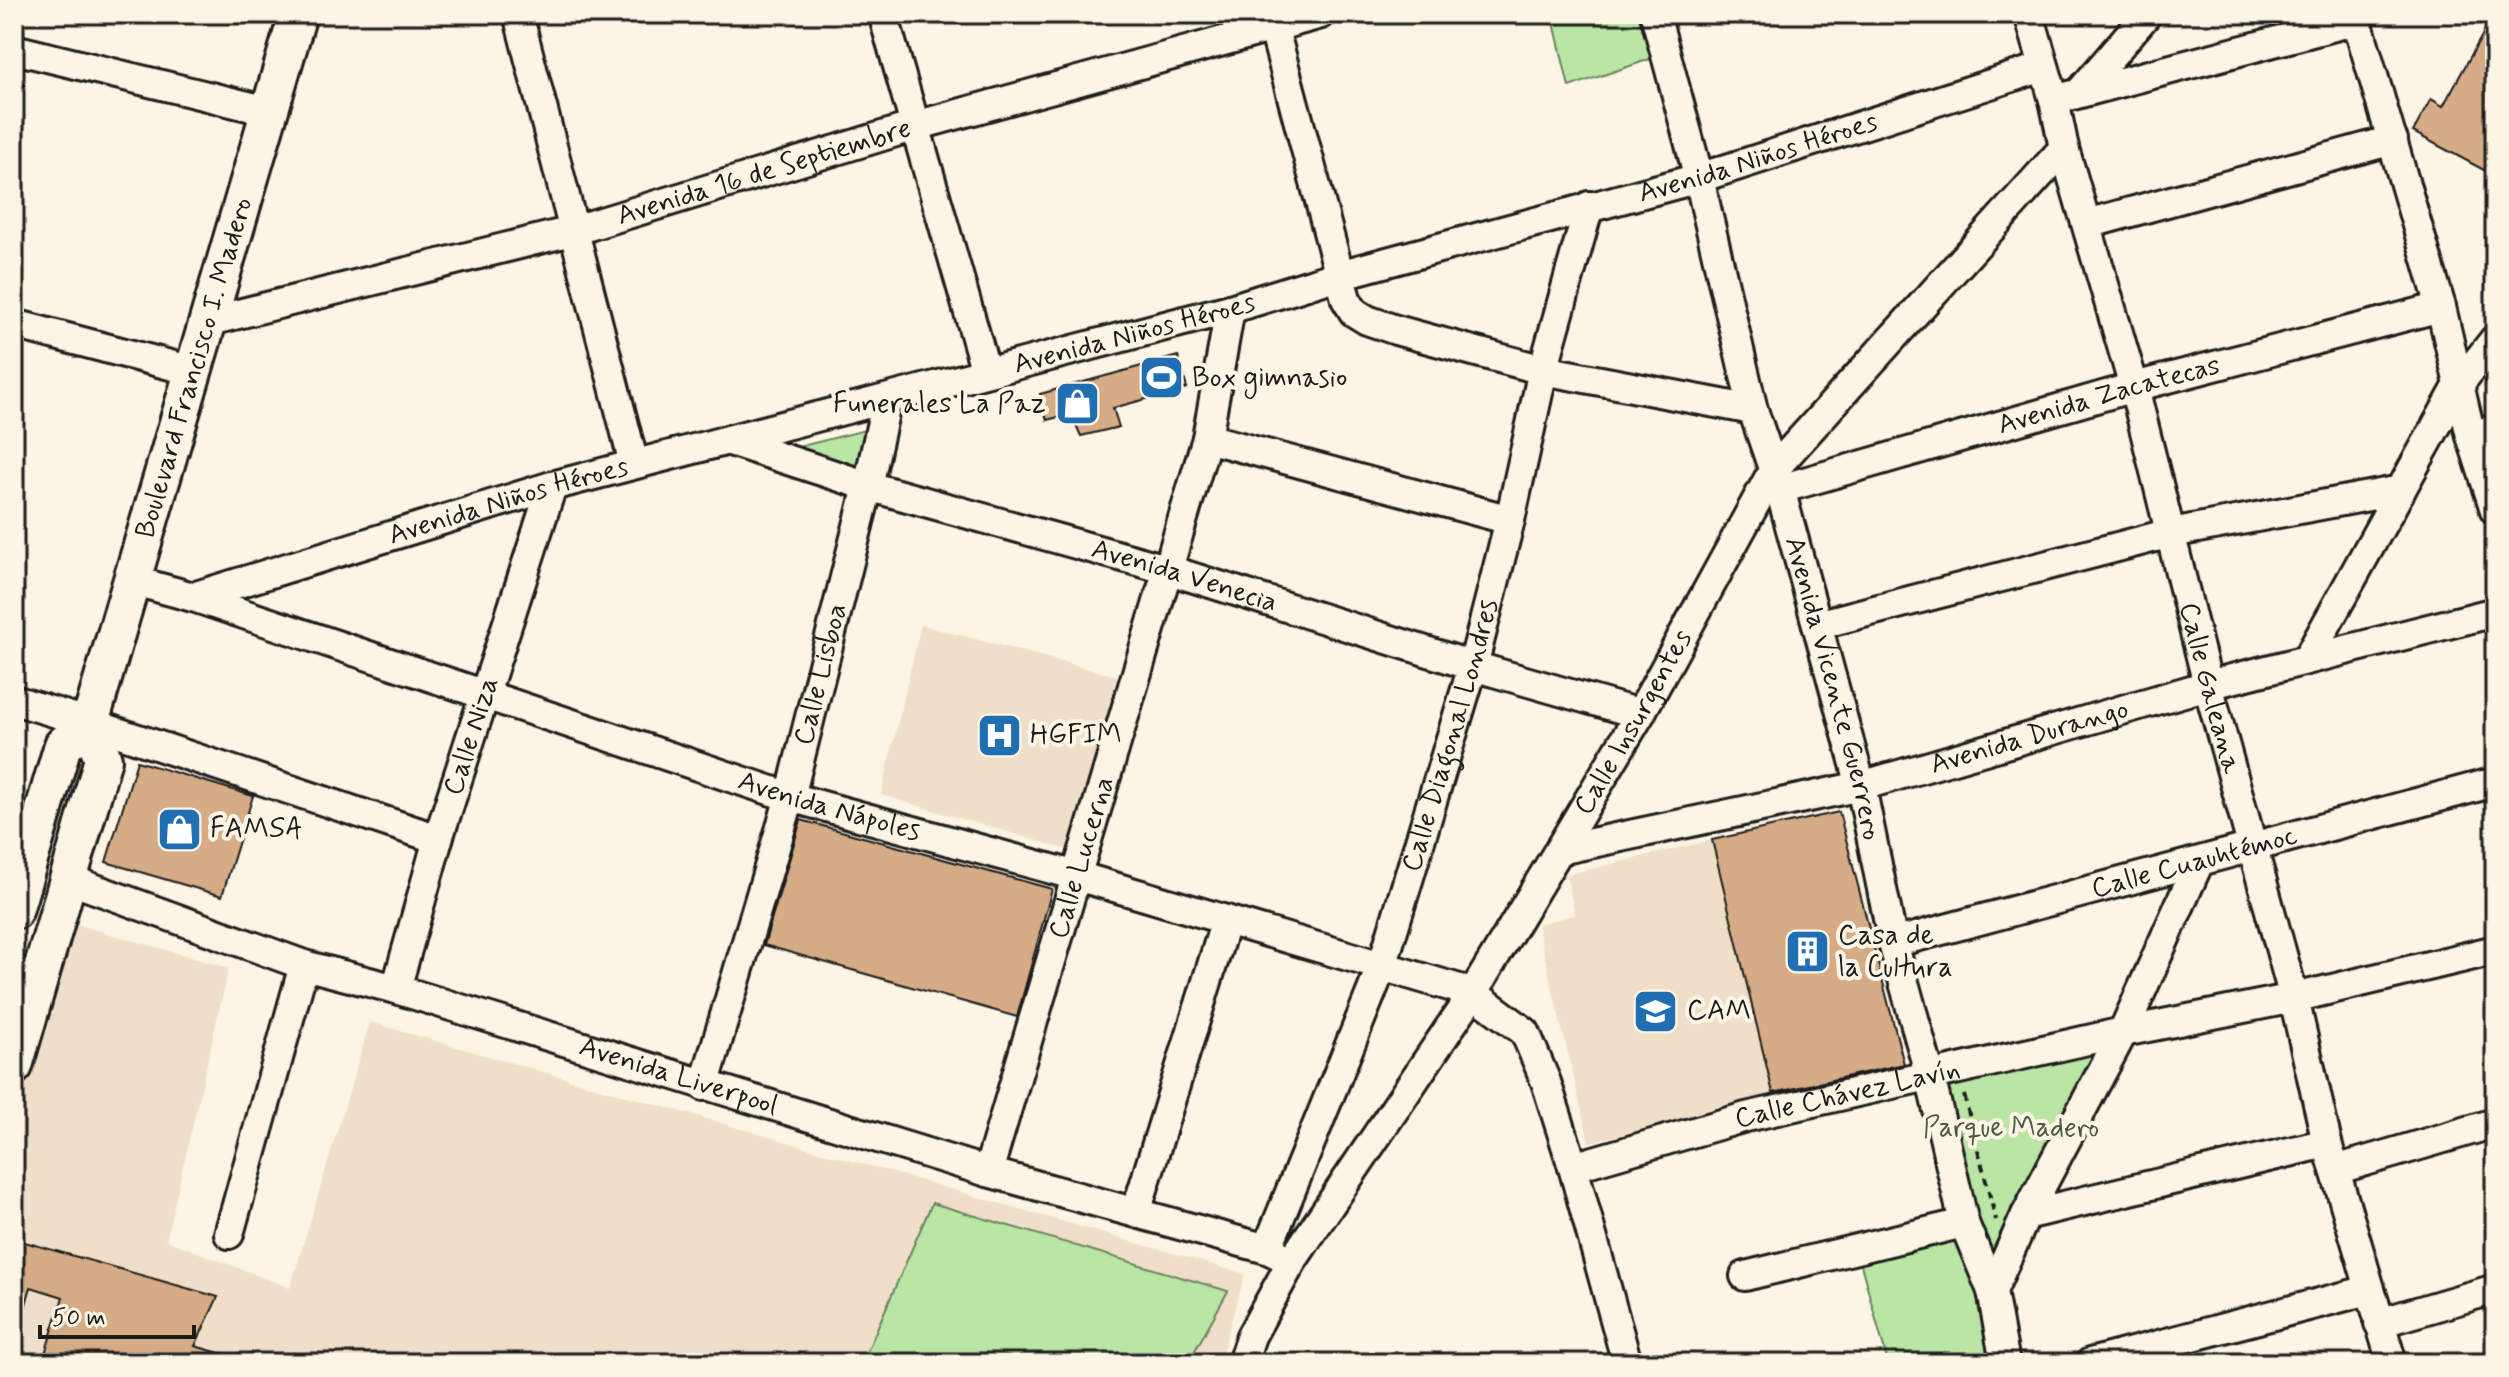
<svg xmlns="http://www.w3.org/2000/svg" width="2509" height="1377" font-family="Mynerve,sans-serif">
  <rect width="100%" height="100%" fill="#fcf5e5"/>
  <filter id="ink" filterUnits="userSpaceOnUse"><feTurbulence type="fractalNoise" baseFrequency=".0125" numOctaves="2"/><feDisplacementMap in="SourceGraphic" scale="16" xChannelSelector="R" yChannelSelector="G"/><feConvolveMatrix kernelMatrix="1 2 1 2 8 2 1 2 1" color-interpolation-filters="sRGB"/></filter>
  <g filter="url(#ink)">
    <g fill="#f0dfc8">
      <path d="M 921,625 L 1117,676 L 1072,851 L 881,795 Z"/>
      <path d="M 1712,840 L 1774,1098 L 1589,1142 L 1537,924 L 1575,915 L 1566,875 Z"/>
      <path d="M 41,914 L 229,968 L 166,1240 L 290,1288 L 370,1022 L 1245,1274 L 1219,1363 L 14,1363 L 14,1004 Z"/>
    </g>
    <g fill="#b9e6a4" stroke="#6a8160" stroke-width="2">
      <path d="M 1552,14 L 1643,14 L 1653,58 L 1569,87 Z"/>
      <path d="M 869,429 L 860,475 L 782,451 Z"/>
      <path d="M 2127,1039 L 1994,1280 L 1938,1087 Z"/>
      <path d="M 932,1203 L 1228,1291 L 1188,1363 L 862,1363 Z"/>
      <path d="M 1962,1233 L 1985,1295 L 1996,1363 L 1888,1363 L 1860,1261 Z"/>
    </g>
    <g fill="#d5ac86" stroke="#1c1c1c" stroke-width="2">
      <path d="M 2494,14 L 2495,14 L 2495,176 L 2413,132 L 2431,99 L 2443,106 Z"/>
      <path d="M 1178,356 L 1187,388 L 1113,408 L 1119,427 L 1081,436 L 1071,414 L 1047,420 L 1040,394 Z"/>
      <path d="M 137,761 L 253,796 L 222,896 L 106,862 Z"/>
      <path d="M 1839,812 L 1904,1064 L 1773,1093 L 1712,840 Z"/>
      <path d="M 801,820 L 1052,889 L 1017,1017 L 764,945 Z"/>
      <path d="M 14,1239 L 218,1297 L 195,1346 L 237,1358 L 236,1363 L 42,1363 L 63,1297 L 31,1287 L 19,1328 L 14,1327 Z"/>
    </g>
    <g fill="none" stroke-linecap="round" stroke-linejoin="round">
      <defs>
        <g id="minor">
          <path d="M 518,14 L 634,464"/>
          <path d="M 883,14 L 986,372"/>
          <path d="M 1270,14 L 1346,299 L 1354,312 L 1367,320 L 1396,330 L 1543,370 L 1753,410"/>
          <path id="s1" d="M 1655,14 L 1699,178 L 1753,410 L 1780,489 L 1861,786 L 1893,943 L 1930,1076 L 1964,1223 L 1992,1291 L 2005,1363"/>
          <path id="s2" d="M 2029,14 L 2054,100 L 2064,148 L 2134,387 L 2208,685 L 2294,998 L 2327,1143 L 2392,1363"/>
          <path d="M 2355,14 L 2441,307 L 2471,436 L 2495,510"/>
          <path d="M 14,49 L 268,111"/>
          <path d="M 2081,91 L 2147,14"/>
          <path d="M 2054,100 L 2357,20"/>
          <path d="M 2087,224 L 2393,140"/>
          <path id="s3" d="M 206,322 L 572,231 L 915,126 L 1321,14"/>
          <path d="M 14,324 L 193,371"/>
          <path d="M 2471,436 L 2495,429"/>
          <path d="M 1207,438 L 1510,520"/>
          <path id="s4" d="M 730,441 L 868,486 L 1166,569 L 1473,666 L 1640,714"/>
          <path id="s5" d="M 1780,489 L 2134,387 L 2441,307"/>
          <path id="s6" d="M 131,580 L 193,597 L 552,486 L 1230,309 L 1339,275 L 1699,178 L 2043,67"/>
          <path id="s7" d="M 193,597 L 790,797 L 1077,876 L 1473,993 L 1525,1032 L 1546,1082 L 1573,1167 L 1627,1363"/>
          <path d="M 1817,625 L 2171,533 L 2401,490"/>
          <path d="M 2308,658 L 2460,383 L 2495,339"/>
          <path d="M 14,700 L 90,723 L 438,839"/>
          <path id="s8" d="M 1559,850 L 1861,786 L 2208,685 L 2495,612"/>
          <path id="s9" d="M 68,879 L 304,965 L 396,989 L 988,1172 L 1267,1249 L 1292,1261"/>
          <path id="s10" d="M 1893,943 L 2495,782"/>
          <path id="s11" d="M 396,989 L 438,839 L 552,486"/>
          <path id="s12" d="M 704,1086 L 790,797 L 868,486 L 887,399"/>
          <path id="s13" d="M 1573,1167 L 1746,1117 L 2123,1032 L 2294,998 L 2495,950"/>
          <path d="M 2335,1170 L 2495,1123"/>
          <path id="s14" d="M 988,1172 L 1207,438 L 1230,309"/>
          <path d="M 1136,1212 L 1226,920"/>
          <path d="M 2026,1215 L 2327,1143"/>
          <path d="M 229,1234 L 304,965"/>
          <path id="s15" d="M 1267,1249 L 1382,966 L 1473,666 L 1510,520 L 1543,370 L 1589,206"/>
          <path d="M 1745,1276 L 1964,1223"/>
          <path d="M 1992,1291 L 2026,1215 L 2123,1032 L 2199,862"/>
          <path d="M 2379,1323 L 2495,1289"/>
          <path id="s16" d="M 1242,1363 L 1251,1336 L 1292,1261 L 1473,993 L 1559,850 L 1640,714 L 1774,469 L 2064,148"/>
          <path d="M 2090,1363 L 2369,1290"/>
        </g>
        <g id="major">
          <path id="s17" d="M 14,911 L 63,745 L 90,723 L 298,14"/>
          <path d="M 14,1066 L 103,759 L 90,723"/>
        </g>
      </defs>
      <use href="#minor" stroke="#1c1c1c" stroke-width="34"/>
      <use href="#major" stroke="#1c1c1c" stroke-width="42"/>
      <path stroke="#1c1c1c" stroke-width="4" stroke-dasharray="8 6" stroke-linecap="butt" d="M 1964,1095 L 1996,1220"/>
      <use href="#minor" stroke="#fcf5e5" stroke-width="28"/>
      <use href="#major" stroke="#fcf5e5" stroke-width="36"/>
    </g>
  </g>
  <defs>
    <symbol id="stadium-square" viewBox="-11 -11 22 22"><rect x="-9" y="-9" width="18" height="18" rx="4" fill="#1f6fb2" stroke="#fcf5e5"/><path d="M0-5a6.5 5 0 1 0 0 10a6.5 5 0 1 0 0-10ZM-3.5-1.8h7v3.6h-7Z" fill="#fff"/></symbol>
    <symbol id="shop-square" viewBox="-11 -11 22 22"><rect x="-9" y="-9" width="18" height="18" rx="4" fill="#1f6fb2" stroke="#fcf5e5"/><path d="M-5-2.5h2.3a2.7 3.5 0 0 1 5.4 0H5L5.5 6h-11ZM-1.5-2.5h3a1.5 2.3 0 0 0-3 0Z" fill="#fff"/></symbol>
    <symbol id="hospital-square" viewBox="-11 -11 22 22"><rect x="-9" y="-9" width="18" height="18" rx="4" fill="#1f6fb2" stroke="#fcf5e5"/><path d="M-5-5h3v3.5h4V-5h3V5h-3V1.5h-4V5h-3Z" fill="#fff"/></symbol>
    <symbol id="building-square" viewBox="-11 -11 22 22"><rect x="-9" y="-9" width="18" height="18" rx="4" fill="#1f6fb2" stroke="#fcf5e5"/><path d="M-4-6H4V6H1V3H-1V6H-4ZM-2.5-4.3h1.7v1.8h-1.7ZM.8-4.3h1.7v1.8H.8ZM-2.5-1h1.7V.8h-1.7ZM.8-1h1.7V.8H.8Z" fill="#fff"/></symbol>
    <symbol id="school-square" viewBox="-11 -11 22 22"><rect x="-9" y="-9" width="18" height="18" rx="4" fill="#1f6fb2" stroke="#fcf5e5"/><path d="M0-5L7-2L0 1L-7-2ZM-4 1L0 2.5L4 1V4Q0 6-4 4Z" fill="#fff"/></symbol>
  </defs>
  <g fill-rule="evenodd">
    <use href="#stadium-square" x="1136" y="352" width="51" height="51"/>
    <use href="#shop-square" x="1052" y="378" width="51" height="51"/>
    <use href="#hospital-square" x="974" y="710" width="51" height="51"/>
    <use href="#shop-square" x="154" y="804" width="51" height="51"/>
    <use href="#building-square" x="1782" y="926" width="51" height="51"/>
    <use href="#school-square" x="1630" y="986" width="51" height="51"/>
  </g>
  <g text-anchor="middle" dominant-baseline="central" stroke-width="8" stroke-linejoin="round" paint-order="stroke">
    <g font-size="28" fill="#1c1c1c" stroke="#fcf5e5">
      <text stroke="none"><textPath href="#s6" startOffset="1690">Avenida Niños Héroes</textPath></text>
      <text stroke="none"><textPath href="#s3" startOffset="578">Avenida 16 de Septiembre</textPath></text>
      <text stroke="none"><textPath href="#s6" startOffset="1042">Avenida Niños Héroes</textPath></text>
      <text stroke="none"><textPath href="#s17" startOffset="578">Boulevard Francisco I. Madero</textPath></text>
      <text stroke="none"><textPath href="#s5" startOffset="342">Avenida Zacatecas</textPath></text>
      <text stroke="none"><textPath href="#s6" startOffset="394">Avenida Niños Héroes</textPath></text>
      <text stroke="none"><textPath href="#s4" startOffset="474">Avenida Venecia</textPath></text>
      <text stroke="none"><textPath href="#s12" startOffset="428">Calle Lisboa</textPath></text>
      <text stroke="none"><textPath href="#s1" startOffset="698">Avenida Vicente Guerrero</textPath></text>
      <text stroke="none"><textPath href="#s2" startOffset="698">Calle Galeana</textPath></text>
      <text stroke="none"><textPath href="#s16" startOffset="752">Calle Insurgentes</textPath></text>
      <text stroke="none"><textPath href="#s15" startOffset="546">Calle Diagonal Londres</textPath></text>
      <text stroke="none"><textPath href="#s11" startOffset="264">Calle Niza</textPath></text>
      <text stroke="none"><textPath href="#s8" startOffset="484">Avenida Durango</textPath></text>
      <text stroke="none"><textPath href="#s7" startOffset="670">Avenida Nápoles</textPath></text>
      <text stroke="none"><textPath href="#s14" startOffset="328">Calle Lucerna</textPath></text>
      <text stroke="none"><textPath href="#s10" startOffset="312">Calle Cuauhtémoc</textPath></text>
      <text stroke="none"><textPath href="#s9" startOffset="642">Avenida Liverpool</textPath></text>
      <text stroke="none"><textPath href="#s13" startOffset="284">Calle Chávez Lavín</textPath></text>
    </g>
    <g font-size="28" fill="#1c1c1c" stroke="#fcf5e5" text-anchor="start">
      <text x="1192" y="378">Box gimnasio</text>
      <text x="1046" y="404" text-anchor="end">Funerales La Paz</text>
      <text x="1030" y="735">HGFIM</text>
      <text x="210" y="829">FAMSA</text>
      <text x="1838" y="936">Casa de<tspan x="1838" dy="32">la Cultura</tspan></text>
      <text x="1687" y="1011">CAM</text>
    </g>
    <g font-size="28" fill="#4b5945" stroke="#fcf5e5">
      <text x="2011" y="1128">Parque Madero</text>
    </g>
  </g>
  <rect width="2509" height="1377" fill="none" stroke="#fcf5e5" stroke-width="48"/>
  <rect x="24" y="24" width="2461" height="1329" fill="none" stroke="#1c1c1c" stroke-width="3" filter="url(#ink)"/>
  <path d="M40 1325v12h154v-12" fill="none" stroke="#1c1c1c" stroke-width="4"/>
  <text x="52" y="1325" font-size="24" fill="#1c1c1c" stroke="#fcf5e5" stroke-width="6" paint-order="stroke">50 m</text>
</svg>
